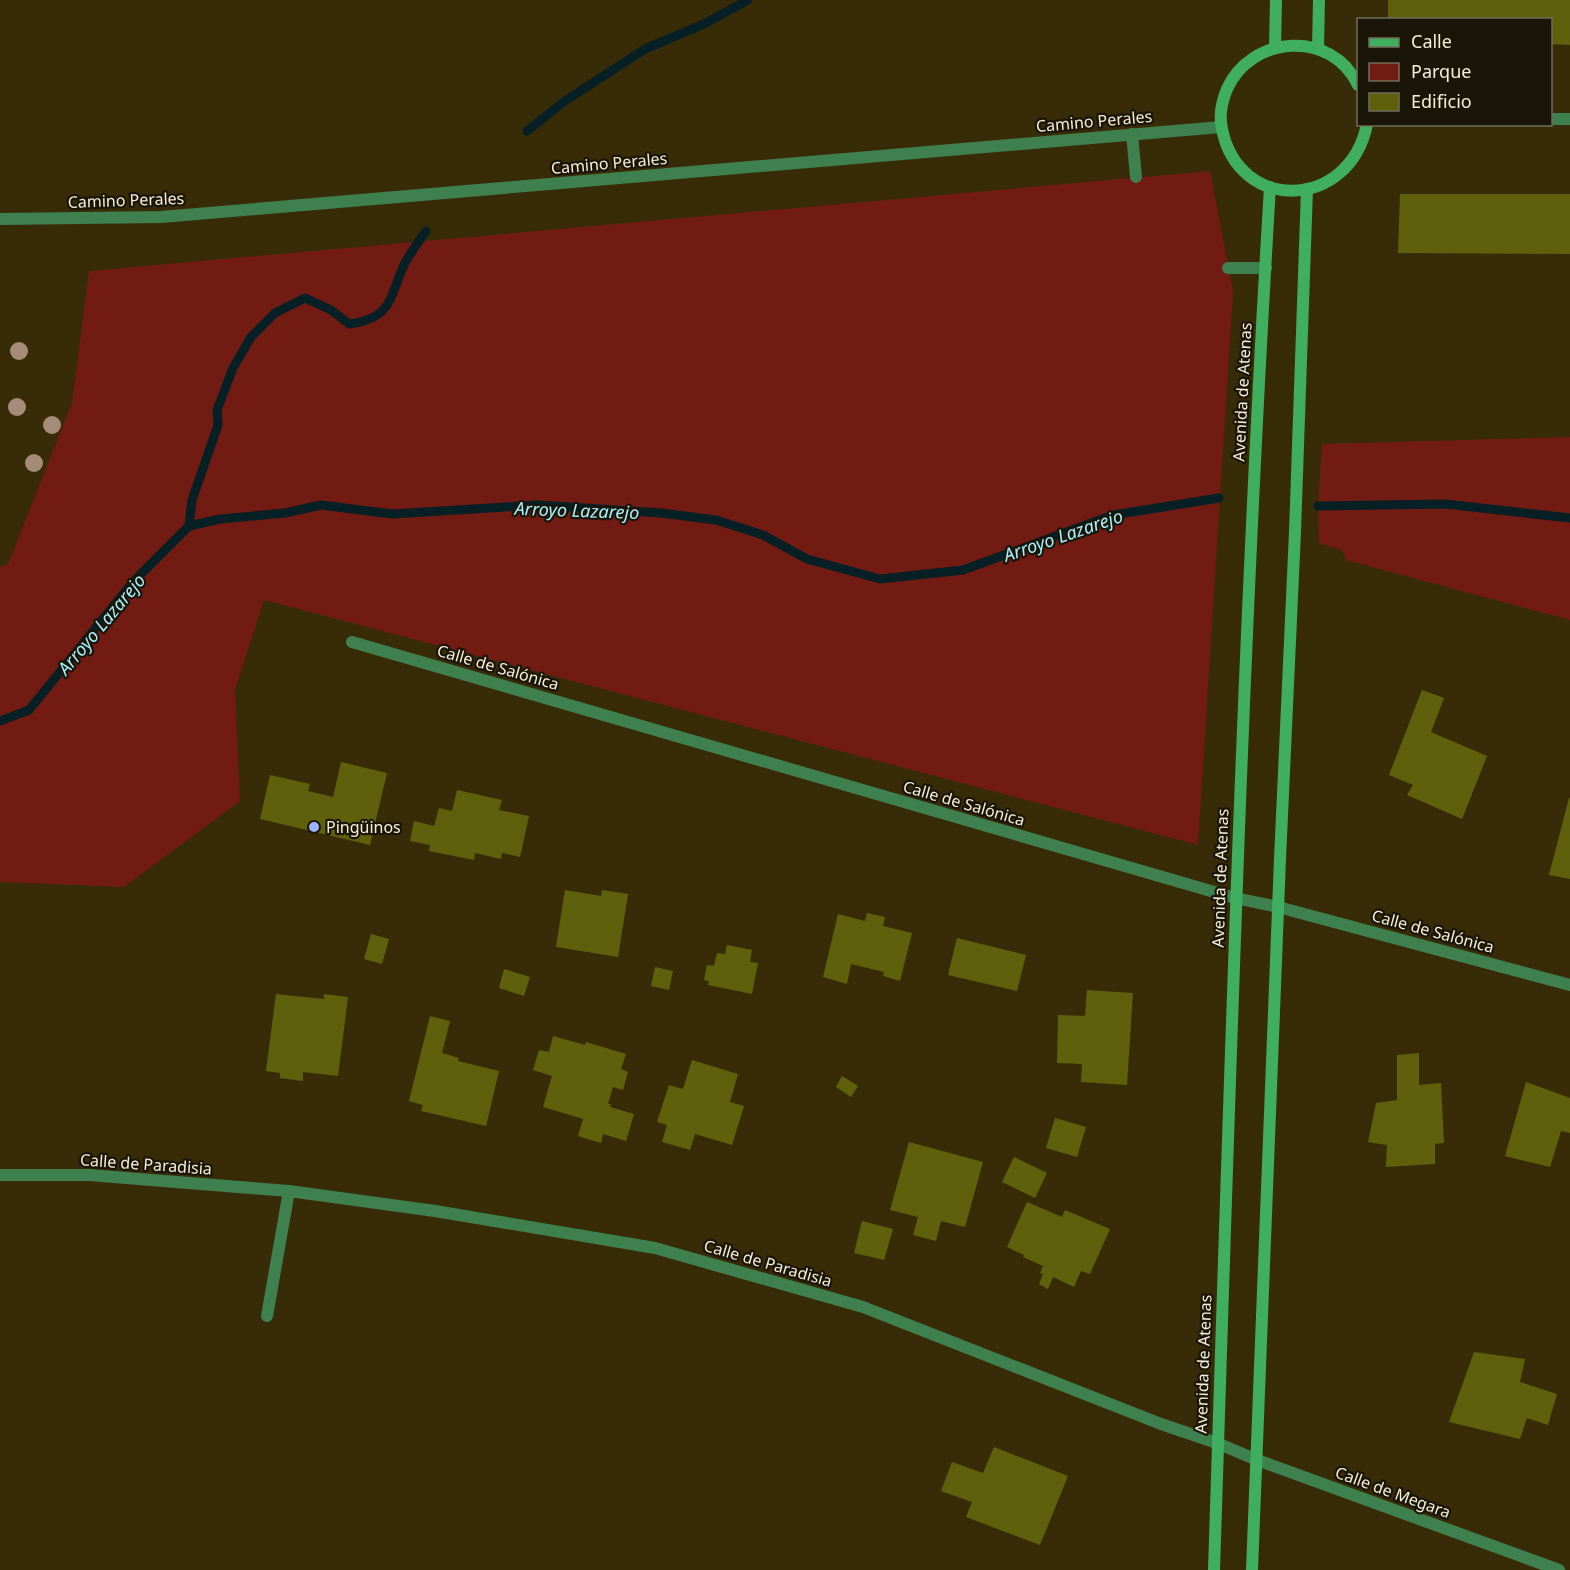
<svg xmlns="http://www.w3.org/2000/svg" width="1570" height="1570" font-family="'Noto Sans',sans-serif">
  <rect width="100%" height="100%" fill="#382c08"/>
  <g fill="#721b13">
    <path d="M 1210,171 L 1233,291 L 1198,845 L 264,600 L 235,690 L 240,801 L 124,887 L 0,882 L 0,567 L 8,564 L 72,403 L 89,271 Z"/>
    <path d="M 1570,437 L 1570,620 L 1346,560 L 1342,550 L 1319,543 L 1318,506 L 1322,444 Z"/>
  </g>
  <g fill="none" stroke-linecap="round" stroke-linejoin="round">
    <g stroke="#062025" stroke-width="9">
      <path d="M 527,131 L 565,101 L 645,49 L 704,24 L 748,0"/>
      <path d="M 1318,506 L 1445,504 L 1570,518"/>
      <path d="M 189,526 L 192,500 L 218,425 L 217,410 L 233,368 L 251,337 L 275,313 L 305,298 L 331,310 L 349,324 C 394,318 389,296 405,263 C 411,252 419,241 426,231"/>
      <path d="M 0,721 L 29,710 L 133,582 L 189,526 L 220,519 L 285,513 L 321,505 L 392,514 L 538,505 L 661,513 L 716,520 L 763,535 L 807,559 L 880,579 L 963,570 L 1113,515 L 1219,498"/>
    </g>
  </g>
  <g fill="#5f600b">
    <path d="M 1388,0 L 1570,0 L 1570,45 L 1550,44 L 1550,20 L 1388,20 Z"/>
    <path d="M 1400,194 L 1570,194 L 1570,254 L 1398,253 Z"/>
    <path d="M 1422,690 L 1444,698 L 1431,732 L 1487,756 L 1462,819 L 1407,795 L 1413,785 L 1389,775 Z"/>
    <path d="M 341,762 L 387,773 L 370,845 L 260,819 L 270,775 L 310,784 L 308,791 L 333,797 Z"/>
    <path d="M 457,790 L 502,800 L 499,810 L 529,816 L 520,857 L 502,853 L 501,859 L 475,853 L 474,860 L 429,851 L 430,845 L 410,841 L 414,821 L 434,826 L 439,808 L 452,811 Z"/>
    <path d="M 1569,798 L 1570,798 L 1570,879 L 1549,875 Z"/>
    <path d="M 565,890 L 601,896 L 602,890 L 628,894 L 618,957 L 556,947 Z"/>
    <path d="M 867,913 L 885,917 L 883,926 L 912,933 L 900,981 L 883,976 L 884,972 L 851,964 L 847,984 L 823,977 L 838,914 L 865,921 Z"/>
    <path d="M 371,934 L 389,939 L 382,964 L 364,959 Z"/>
    <path d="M 957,938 L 1026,955 L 1017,991 L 948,975 Z"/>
    <path d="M 727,945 L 752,950 L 750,962 L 758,963 L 752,994 L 708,985 L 709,981 L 704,980 L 707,965 L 714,966 L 717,953 L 725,954 Z"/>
    <path d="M 655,967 L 673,971 L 669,990 L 651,986 Z"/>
    <path d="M 504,969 L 530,977 L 524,996 L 499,988 Z"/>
    <path d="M 1087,990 L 1133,993 L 1127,1085 L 1081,1082 L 1082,1064 L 1057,1063 L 1058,1015 L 1085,1016 Z"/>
    <path d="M 276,994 L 324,999 L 324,994 L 348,997 L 338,1076 L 303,1072 L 303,1081 L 280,1078 L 280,1073 L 266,1071 Z"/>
    <path d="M 430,1016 L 450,1021 L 442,1053 L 459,1058 L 458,1061 L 499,1071 L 486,1126 L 421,1111 L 423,1105 L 409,1101 Z"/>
    <path d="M 553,1036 L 585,1045 L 586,1042 L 626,1054 L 621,1069 L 628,1072 L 623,1090 L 613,1087 L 608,1104 L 611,1104 L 610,1107 L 634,1114 L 626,1141 L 603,1134 L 601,1143 L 578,1136 L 583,1119 L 543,1107 L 552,1076 L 533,1070 L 539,1050 L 549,1052 Z"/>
    <path d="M 1419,1053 L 1419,1085 L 1441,1083 L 1444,1143 L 1435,1144 L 1435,1164 L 1386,1167 L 1387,1145 L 1368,1142 L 1376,1103 L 1397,1100 L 1397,1055 Z"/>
    <path d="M 692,1060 L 738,1074 L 730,1102 L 744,1106 L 732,1145 L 695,1134 L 690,1150 L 662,1142 L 667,1125 L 657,1122 L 669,1085 L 683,1089 Z"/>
    <path d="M 842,1076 L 858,1086 L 851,1097 L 836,1087 Z"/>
    <path d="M 1526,1082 L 1570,1098 L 1570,1133 L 1561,1131 L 1550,1167 L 1505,1156 Z"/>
    <path d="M 1055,1118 L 1086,1127 L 1077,1157 L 1046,1148 Z"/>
    <path d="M 909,1142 L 983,1162 L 965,1227 L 941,1221 L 936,1241 L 913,1235 L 918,1217 L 890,1210 Z"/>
    <path d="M 1014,1157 L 1047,1173 L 1035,1198 L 1002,1182 Z"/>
    <path d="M 1027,1202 L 1062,1217 L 1065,1210 L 1110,1229 L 1090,1274 L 1081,1271 L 1074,1287 L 1053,1277 L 1048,1289 L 1039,1284 L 1043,1274 L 1040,1273 L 1043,1266 L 1023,1257 L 1024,1255 L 1007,1247 Z"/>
    <path d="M 862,1221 L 893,1229 L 884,1260 L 854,1253 Z"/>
    <path d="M 1474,1352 L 1525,1359 L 1520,1382 L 1557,1394 L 1548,1425 L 1527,1418 L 1520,1439 L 1449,1422 Z"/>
    <path d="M 994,1447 L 1068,1476 L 1040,1545 L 966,1517 L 972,1502 L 941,1491 L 952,1462 L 983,1473 Z"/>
  </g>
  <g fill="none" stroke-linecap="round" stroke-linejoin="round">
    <g stroke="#3f804f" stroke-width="12">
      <path d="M 1132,134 L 1136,177"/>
      <path d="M 1228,268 L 1266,268"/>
    </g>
    <g stroke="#3f804f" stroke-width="12">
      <path d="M 1550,119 L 1570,119"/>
      <path d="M 0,219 L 161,217 L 1221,127"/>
      <path d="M 352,642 L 1235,898 L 1278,907 L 1570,985"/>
      <path d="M 0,1175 L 89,1175 L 289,1191 L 435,1211 L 655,1248 L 863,1307 L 1161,1424 L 1217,1443 L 1257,1460 L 1559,1570"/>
      <path d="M 267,1316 L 289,1191"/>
    </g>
    <g stroke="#3fae5f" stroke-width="12">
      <path d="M 1275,47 L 1276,0"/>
      <path d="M 1318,48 L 1319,0"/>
      <path d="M 1358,85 C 1332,29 1251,35 1227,89 C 1222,101 1219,116 1222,129 C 1239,214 1350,210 1367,124"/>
      <path d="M 1214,1570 C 1229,1109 1242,648 1270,187"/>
      <path d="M 1252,1570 L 1280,859 L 1295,532 L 1307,189"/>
    </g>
  </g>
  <g fill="#a48c79">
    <circle cx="19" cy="351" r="9"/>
    <circle cx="17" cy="407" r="9"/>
    <circle cx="52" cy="425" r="9"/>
    <circle cx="34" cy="463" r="9"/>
  </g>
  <circle fill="#9cb4fd" stroke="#1a1507" stroke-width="2" cx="314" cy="827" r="6"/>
  <g text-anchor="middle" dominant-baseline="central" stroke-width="4.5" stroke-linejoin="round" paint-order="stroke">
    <g font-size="16" fill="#f5eedb" stroke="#1a1507">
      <text transform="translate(1094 121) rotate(-5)">Camino Perales</text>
      <text transform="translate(609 163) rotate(-5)">Camino Perales</text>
      <text transform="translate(126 200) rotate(-2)">Camino Perales</text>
      <text transform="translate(1242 392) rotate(-87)">Avenida de Atenas</text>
      <text transform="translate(498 667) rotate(16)">Calle de Salónica</text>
      <text transform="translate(964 803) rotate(16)">Calle de Salónica</text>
      <text transform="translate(1220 878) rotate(-88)">Avenida de Atenas</text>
      <text transform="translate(1433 931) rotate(15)">Calle de Salónica</text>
      <text transform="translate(146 1164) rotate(4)">Calle de Paradisia</text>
      <text transform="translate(768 1263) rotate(16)">Calle de Paradisia</text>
      <text transform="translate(1203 1364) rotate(-88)">Avenida de Atenas</text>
      <text transform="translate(1393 1492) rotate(20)">Calle de Megara</text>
    </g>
    <g font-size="16" fill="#f5eedb" stroke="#1a1507" text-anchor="start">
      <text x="326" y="827">Pingüinos</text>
    </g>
    <g font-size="18" font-style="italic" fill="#a4f1ff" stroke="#1a1507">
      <text transform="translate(577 510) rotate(2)">Arroyo Lazarejo</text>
      <text transform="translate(1063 535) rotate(-19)">Arroyo Lazarejo</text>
      <text transform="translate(101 624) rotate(-50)">Arroyo Lazarejo</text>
    </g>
  </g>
  <rect x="1357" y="18" width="195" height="108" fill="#1a1507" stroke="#726c5c" stroke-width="1.5"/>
  <rect x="1369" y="38" width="30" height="9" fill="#3fae5f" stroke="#726c5c" stroke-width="1.5"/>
  <text x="1411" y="48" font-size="18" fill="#f5eedb">Calle</text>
  <rect x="1369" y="63" width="30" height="18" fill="#721b13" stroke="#726c5c" stroke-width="1.5"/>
  <text x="1411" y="78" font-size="18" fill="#f5eedb">Parque</text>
  <rect x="1369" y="93" width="30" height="18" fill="#5f600b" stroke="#726c5c" stroke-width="1.5"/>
  <text x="1411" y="108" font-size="18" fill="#f5eedb">Edificio</text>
</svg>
